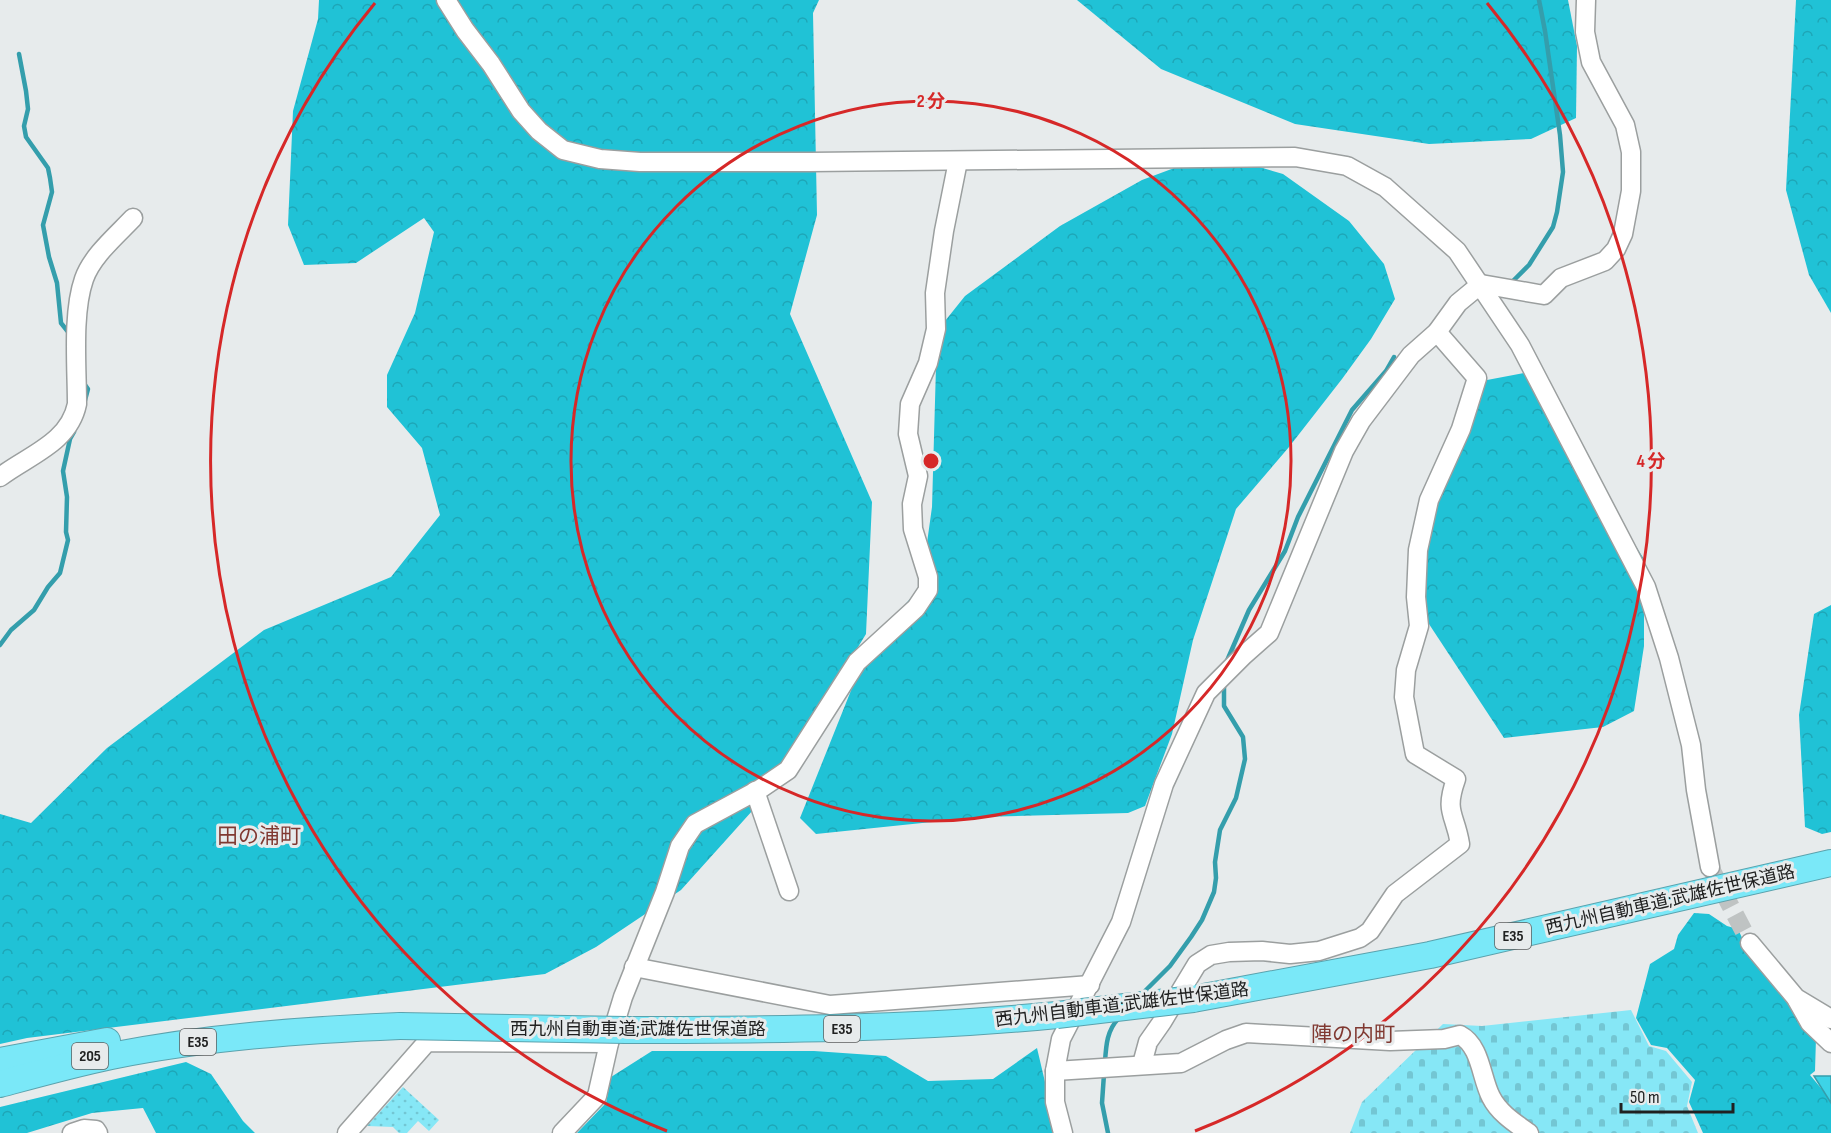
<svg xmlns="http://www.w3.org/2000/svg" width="1831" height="1133" font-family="'Sofia Sans Condensed','Noto Sans JP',sans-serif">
  <defs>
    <pattern id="forest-crowns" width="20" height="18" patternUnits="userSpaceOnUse" patternTransform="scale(1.5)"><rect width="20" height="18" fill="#20c2d6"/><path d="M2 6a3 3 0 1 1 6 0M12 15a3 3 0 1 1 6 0" fill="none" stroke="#1da6b7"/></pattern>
    <pattern id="cemetery-stones" width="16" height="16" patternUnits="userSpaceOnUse" patternTransform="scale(1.5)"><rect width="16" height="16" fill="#86e7f6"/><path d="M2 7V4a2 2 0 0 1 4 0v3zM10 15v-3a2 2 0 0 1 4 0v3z" fill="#73c6d3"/></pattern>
    <pattern id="park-dots" width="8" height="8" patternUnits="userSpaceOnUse" patternTransform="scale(1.5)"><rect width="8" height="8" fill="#86e7f6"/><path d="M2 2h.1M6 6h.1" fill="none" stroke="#73c6d3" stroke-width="1.8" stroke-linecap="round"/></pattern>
  </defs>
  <rect width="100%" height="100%" fill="#e7ebec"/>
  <g fill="url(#forest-crowns)">
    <path d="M 319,0 L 819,0 L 813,13 L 817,215 L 790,314 L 872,502 L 866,634 L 770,791 L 681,890 L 596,947 L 545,974 L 27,1038 L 0,1044 L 0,814 L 31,823 L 107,748 L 264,630 L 391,577 L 440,515 L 422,448 L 387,407 L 387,375 L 415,313 L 434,232 L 424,218 L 356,263 L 304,265 L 288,225 L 293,111 L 318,19 Z"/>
    <path d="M 1077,0 L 1568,0 L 1577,46 L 1576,118 L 1531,139 L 1429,144 L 1295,124 L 1161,69 Z"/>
    <path d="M 1796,0 L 1831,0 L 1831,313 L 1809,275 L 1786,190 Z"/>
    <path d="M 1225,157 L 1283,174 L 1349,221 L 1384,264 L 1395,299 L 1371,339 L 1342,379 L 1289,447 L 1236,509 L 1193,640 L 1172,734 L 1145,806 L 1128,813 L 980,817 L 816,834 L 800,818 L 868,648 L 921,586 L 932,507 L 937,331 L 965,296 L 1060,226 L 1142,180 L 1185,164 Z"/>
    <path d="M 1524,373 L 1644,559 L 1644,646 L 1634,711 L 1603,727 L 1504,738 L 1427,621 L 1421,546 L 1472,400 L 1487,380 Z"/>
    <path d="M 1831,605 L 1831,832 L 1822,834 L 1805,827 L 1799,715 L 1814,614 Z"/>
    <path d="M 1694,913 L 1709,914 L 1727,926 L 1738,929 L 1748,951 L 1787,998 L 1816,1038 L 1815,1071 L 1810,1075 L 1831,1100 L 1831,1133 L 1703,1133 L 1689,1102 L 1695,1080 L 1667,1048 L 1651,1045 L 1636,1018 L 1650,964 L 1674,949 L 1678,935 Z"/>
    <path d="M 1037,1048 L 1057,1133 L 577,1133 L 606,1103 L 611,1077 L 652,1051 L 814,1051 L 886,1056 L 928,1081 L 993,1079 Z"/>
    <path d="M 186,1062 L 211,1074 L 243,1121 L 255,1133 L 156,1133 L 143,1108 L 92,1113 L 27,1133 L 0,1133 L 0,1107 Z"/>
  </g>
  <path fill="url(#cemetery-stones)" d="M 1631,1010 L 1649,1046 L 1666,1051 L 1692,1082 L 1687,1106 L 1698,1133 L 1350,1133 L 1362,1102 L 1443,1024 L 1482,1026 Z"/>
  <path fill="url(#park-dots)" d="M 403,1087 L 439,1120 L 429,1131 L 418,1121 L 407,1133 L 399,1133 L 393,1127 L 367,1126 Z"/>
  <path fill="#3dd3e7" stroke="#349eac" stroke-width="1.5" d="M 1814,1076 L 1831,1076 L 1831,1103 Z"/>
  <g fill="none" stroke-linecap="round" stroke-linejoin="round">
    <g stroke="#349eac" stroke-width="4.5">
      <path d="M 19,54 L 26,91 L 28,109 L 24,126 L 26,137 L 48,168 L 50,178 L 52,192 L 43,225 L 49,257 L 57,283 L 61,323 L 69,333 L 69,336"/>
      <path d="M 1511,283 L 1529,265 L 1553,227 L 1557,212 L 1563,172 L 1560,135 L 1545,31 L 1539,0"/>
      <path d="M 83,382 L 88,389 L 84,404"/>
      <path d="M 0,645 L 11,630 L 34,610 L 48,587 L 60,573 L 68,540 L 66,532 L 67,497 L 63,471 L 70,439 L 74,432"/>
      <path d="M 1226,663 L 1249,610 L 1285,551 L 1298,517 L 1352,410 L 1386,371 L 1394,357"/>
      <path d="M 1142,994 L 1170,966 L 1191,937 L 1202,920 L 1214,892 L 1216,878 L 1215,862 L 1220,830 L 1236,798 L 1245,759 L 1243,737 L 1224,706 L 1224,683"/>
      <path d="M 1105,1062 C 1106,1045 1107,1030 1119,1018"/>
      <path d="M 1104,1074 L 1102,1103 L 1108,1133"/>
    </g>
    <path stroke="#bfc3c3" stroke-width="18" stroke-dasharray="18 9" stroke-linecap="butt" d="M 1710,867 L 1750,943"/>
    <defs>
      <g id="minor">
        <path d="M 446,0 L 465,30 L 491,64 L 521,111 L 539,131 L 563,150 L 600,159 L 640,162 L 810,162 L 1295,157 L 1347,166 L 1385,187 L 1457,251 L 1520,345 L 1646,587 L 1669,658 L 1691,745 L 1696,790 L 1710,867"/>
        <path d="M 0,477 C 29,455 69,443 77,404 C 77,368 72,313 84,279 C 92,256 116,236 133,218"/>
        <path d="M 755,791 L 789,891"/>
        <path d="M 1750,943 L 1796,998 L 1831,1019"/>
        <path d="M 634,967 L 830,1005 L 1090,985"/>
        <path d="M 1797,1000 L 1810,1023 L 1831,1043"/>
        <path d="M 1142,1064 L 1148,1042 L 1162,1022 L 1197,964 L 1211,955 L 1229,952 L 1262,951 L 1290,954 L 1319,951 L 1360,938 L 1370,931 L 1395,894 L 1460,844 C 1455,813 1444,813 1456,779 L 1415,754 L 1404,697 L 1406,670 L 1419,626 L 1416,597 L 1418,550 L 1429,500 L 1461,429 L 1477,378 L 1437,332"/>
        <path d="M 1055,1071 L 1181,1063 L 1226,1040 L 1246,1033 L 1390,1041 L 1444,1039 L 1460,1035 C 1481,1046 1481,1078 1491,1097 C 1499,1113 1515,1123 1529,1133"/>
        <path d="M 72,1133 L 84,1129 L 96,1130 L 98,1133"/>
        <path d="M 347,1133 L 427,1042 L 609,1043"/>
        <path d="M 562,1133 L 597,1096 L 609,1043 L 623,997 L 665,892 L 680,846 L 695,824 L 760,789 L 788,770 L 857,662 L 916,608 L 928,590 L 928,577 L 913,529 L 912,504 L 918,476 L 908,434 L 910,404 L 928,363 L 936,329 L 935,293 L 944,231 L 958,161"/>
        <path d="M 1063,1133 L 1055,1102 L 1055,1071 L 1061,1039 L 1121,922 L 1164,784 L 1206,693 L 1244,655 L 1269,633 L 1344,451 L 1361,421 L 1411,355 L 1437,332 L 1458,303 L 1481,284 L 1544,295 L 1561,278 L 1605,261 L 1616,249 L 1623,234 L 1631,191 L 1631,152 L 1625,125 L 1591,62 L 1585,32 L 1586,0"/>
      </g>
      <g id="highway">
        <path d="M 1193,999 L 1430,955 L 1831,863"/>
        <path d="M 626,1030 C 770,1030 913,1029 1057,1015"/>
        <path d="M 0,1061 L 107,1041"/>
        <path d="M 0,1084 C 37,1074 73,1064 111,1056 C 206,1037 304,1030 400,1026"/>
      </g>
    </defs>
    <use href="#minor" stroke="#9b9f9f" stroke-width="21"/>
    <use href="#highway" stroke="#5aa2ad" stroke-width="28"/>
    <use href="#minor" stroke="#fff" stroke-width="18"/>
    <use href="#highway" stroke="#7ae8f8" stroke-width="26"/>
    <defs>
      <g id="highway-bridge">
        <path d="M 1057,1015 L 1193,999"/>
        <path d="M 400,1026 L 626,1030"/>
      </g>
    </defs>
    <use href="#highway-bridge" stroke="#5aa2ad" stroke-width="28" stroke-linecap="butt"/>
    <use href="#highway-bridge" stroke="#7ae8f8" stroke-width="26"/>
  </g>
  <g fill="none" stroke="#d62828" stroke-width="3">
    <circle cx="931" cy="461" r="360"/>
    <path d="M667 1131A720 720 0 0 1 375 3M1487 3A720 720 0 0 1 1195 1131"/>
  </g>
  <g text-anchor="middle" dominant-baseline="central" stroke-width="6" stroke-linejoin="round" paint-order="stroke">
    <g fill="#e7ebec" stroke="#5c5e5e" stroke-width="1.5">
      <rect x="1495" y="923" width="36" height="26" rx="4.5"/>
      <rect x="824" y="1016" width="36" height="26" rx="4.5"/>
      <rect x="180" y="1029" width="36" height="26" rx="4.5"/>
      <rect x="72" y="1043" width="36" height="26" rx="4.5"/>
    </g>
    <g font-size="16" font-weight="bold" fill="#202121">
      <text x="1513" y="936">E35</text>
      <text x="842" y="1029">E35</text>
      <text x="198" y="1042">E35</text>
      <text x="90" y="1056">205</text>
    </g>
    <g font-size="18" fill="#202121" stroke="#e7ebec">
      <text transform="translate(1670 900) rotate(-13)">西九州自動車道;武雄佐世保道路</text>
      <text transform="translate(1122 1005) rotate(-7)">西九州自動車道;武雄佐世保道路</text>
      <text x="638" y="1029">西九州自動車道;武雄佐世保道路</text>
    </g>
    <g font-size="21" fill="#803931" stroke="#e7ebec">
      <text x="259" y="836">田の浦町</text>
      <text x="1353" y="1034">陣の内町</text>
    </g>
  </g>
  <circle cx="931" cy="461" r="9" fill="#d62828" stroke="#e7ebec" stroke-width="3"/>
  <g font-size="18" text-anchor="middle" font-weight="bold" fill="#d62828" stroke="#e7ebec" stroke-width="6" stroke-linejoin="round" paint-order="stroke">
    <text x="931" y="107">2 分</text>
    <text x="1651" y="467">4 分</text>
  </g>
  <path d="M1621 1103v9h112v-9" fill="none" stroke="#202121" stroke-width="3"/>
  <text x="1630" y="1103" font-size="18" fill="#202121" stroke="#e7ebec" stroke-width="4.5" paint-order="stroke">50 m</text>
</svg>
